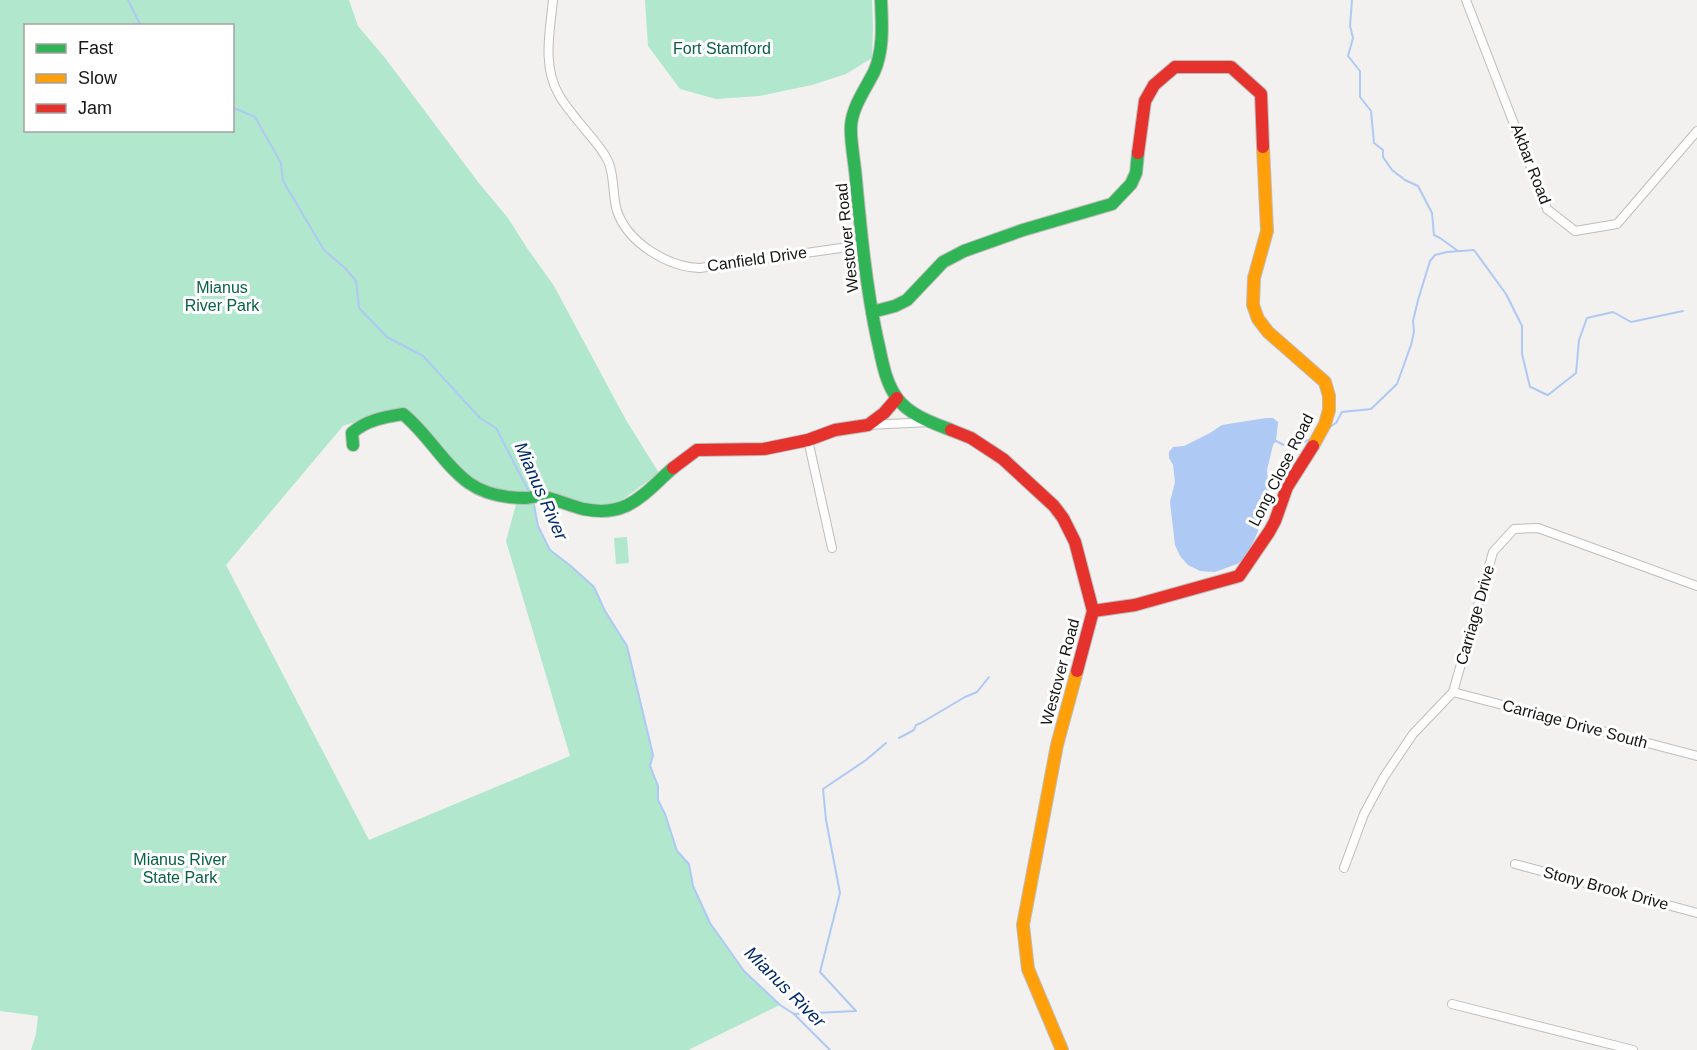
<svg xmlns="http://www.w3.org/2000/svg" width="1697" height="1050" font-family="Arial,sans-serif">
  <rect width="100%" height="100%" fill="#f2f1ef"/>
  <g fill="#b1e7cd" fill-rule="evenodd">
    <path d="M 0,0 L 349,0 L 358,26 L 385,58 L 478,182 L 508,218 L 527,248 L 554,286 L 626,420 L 659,473 L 614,506 L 596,509 L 546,491 L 530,493 L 535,506 L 538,526 L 550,550 L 572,567 L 594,587 L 605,611 L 627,646 L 653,755 L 651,766 L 658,786 L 658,800 L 665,814 L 677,851 L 689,864 L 693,886 L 710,923 L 744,971 L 780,1005 L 688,1050 L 31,1050 L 36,1034 L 38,1016 L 0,1011 ZM 26,26 L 232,26 L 232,130 L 26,130 ZM 384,413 L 420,424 L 472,481 L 502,493 L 518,497 L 506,541 L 570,756 L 369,840 L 226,565 L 343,426 Z"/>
    <path d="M 645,0 L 872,0 L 873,28 L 872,58 L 846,74 L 812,85 L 759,96 L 716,99 L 680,89 L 648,46 Z"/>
    <path d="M 627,537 L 629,563 L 616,564 L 614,538 Z"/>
  </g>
  <path fill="#aec9f4" d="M 1266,418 L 1273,418 L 1278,422 L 1276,441 L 1273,445 L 1267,470 L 1269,496 L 1257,534 L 1245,559 L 1237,564 L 1215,572 L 1200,571 L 1188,565 L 1180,556 L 1175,545 L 1170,502 L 1175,482 L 1173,465 L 1169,458 L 1169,452 L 1173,447 L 1184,446 L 1210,433 L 1222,425 Z"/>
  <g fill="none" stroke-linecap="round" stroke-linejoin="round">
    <g stroke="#aec9f4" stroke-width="2">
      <path d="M 128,0 L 141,26"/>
      <path d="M 1352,0 L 1350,26 L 1353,38 L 1348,56 L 1360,71 L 1360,97 L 1371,111 L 1374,143 L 1383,150 L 1383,157 L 1392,170 L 1405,180 L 1418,186 L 1432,213 L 1434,235 L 1440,238 L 1458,251"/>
      <path d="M 232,107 L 255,117 L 281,163 L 283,181 L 324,250 L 345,268 L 356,281 L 359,308 L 387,337 L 423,356 L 480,418 L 496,428 L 529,492"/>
      <path d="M 1328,428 L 1336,423 L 1342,412 L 1371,409 L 1397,384 L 1411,345 L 1414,332 L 1413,321 L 1418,300 L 1430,261 L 1435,255 L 1447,252 L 1474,250 L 1506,294 L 1522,326 L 1522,354 L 1530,387 C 1537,389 1541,393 1548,395 L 1576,373 L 1579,340 L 1587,318 L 1613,312 L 1631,322 L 1683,311"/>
      <path d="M 1276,441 L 1290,448 L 1313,438"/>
      <path d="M 533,500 L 538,526 L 550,550 L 572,567 L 594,587 L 605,611 L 627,646 L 653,755 L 650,766 L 658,786 L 658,800 L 665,814 L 677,851 L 689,864 L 693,886 L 710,923 L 744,971 L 780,1005 L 794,1014 L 830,1050"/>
      <path d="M 899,738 L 914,730 L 916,725 L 921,723 L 965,697 L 977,692 L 989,677"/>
      <path d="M 794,1014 L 856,1011 L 820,972 L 840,893 L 826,820 L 823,789 L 866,760 L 886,743"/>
    </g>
    <defs>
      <g id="street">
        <path d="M 553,0 C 550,31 542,66 559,95 C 564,104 571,112 578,121 C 588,134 601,146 608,161 C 615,176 612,195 617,211 C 628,243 668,267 700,268 L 862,245"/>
        <path d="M 1466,0 L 1547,209 L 1575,231 L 1617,224 L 1697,131"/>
        <path d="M 868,425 L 930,422"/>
        <path d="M 808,440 L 832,548"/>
        <path d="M 1453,692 L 1697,756"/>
        <path d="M 1515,864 L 1697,913"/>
        <path d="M 1344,868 L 1364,814 L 1384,777 L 1413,734 L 1453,692 L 1493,552 L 1514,529 L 1538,528 L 1697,586"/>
        <path d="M 1452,1004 L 1633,1050"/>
      </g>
      <g id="fast">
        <path d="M 881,0 C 882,23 884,50 874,72 C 866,88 852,107 851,126 C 850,141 855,164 856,180 C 861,233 866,286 877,338 C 882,358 884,380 897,398 C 909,415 933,423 951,430"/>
        <path d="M 872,312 L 895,306 L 907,300 L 943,262 L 964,251 L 1023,230 L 1112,204 L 1131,184 L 1136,173 L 1138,153"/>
        <path d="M 353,445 L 352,433 C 366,420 385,417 403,414 C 428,434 443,464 469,483 C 486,495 505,498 526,498 C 530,498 535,496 539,496 C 551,497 570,506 583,509 C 628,518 642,495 673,468"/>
      </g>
      <g id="slow">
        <path d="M 1263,147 L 1267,231 L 1254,278 L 1253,305 L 1258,319 L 1268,332 L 1325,382 L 1329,396 L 1329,410 L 1325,424 L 1313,446"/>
        <path d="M 1062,1050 L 1028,969 L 1023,925 L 1057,745 L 1077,671"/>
      </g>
      <g id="jam">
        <path d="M 1138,153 L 1145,101 L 1154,85 L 1175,67 L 1231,67 L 1261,94 L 1263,147"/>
        <path d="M 951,430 L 971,438 L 1003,459 L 1054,506 L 1063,518 L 1075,542 L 1093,611 L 1077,671"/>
        <path d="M 673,468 L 697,450 L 764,449 L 808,440 L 835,430 L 868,425 L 884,413 L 897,398"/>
        <path d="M 1093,611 L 1135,605 L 1239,576 L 1269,532 L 1275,521 L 1287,487 L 1313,446"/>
      </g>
    </defs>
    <use href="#street" stroke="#bebdbc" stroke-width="10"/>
    <use href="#fast" stroke="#bebdbc" stroke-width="14"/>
    <use href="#slow" stroke="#bebdbc" stroke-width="14"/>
    <use href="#jam" stroke="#bebdbc" stroke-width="14"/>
    <use href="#street" stroke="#fdfdfd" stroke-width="8"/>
    <use href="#fast" stroke="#30b455" stroke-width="12"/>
    <use href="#slow" stroke="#ff9f0a" stroke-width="12"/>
    <use href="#jam" stroke="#e5322d" stroke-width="12"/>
  </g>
  <g text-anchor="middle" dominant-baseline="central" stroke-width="6" stroke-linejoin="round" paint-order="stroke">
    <g font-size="16" fill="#096143" stroke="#fff">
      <text x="722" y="48">Fort Stamford</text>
      <text x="222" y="287">Mianus<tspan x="222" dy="18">River Park</tspan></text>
      <text x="180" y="859">Mianus River<tspan x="180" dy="18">State Park</tspan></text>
    </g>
    <g font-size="16" fill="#161615" stroke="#fff">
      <text transform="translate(1531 164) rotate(69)">Akbar Road</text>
      <text transform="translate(847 238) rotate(-96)">Westover Road</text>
      <text transform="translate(757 259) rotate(-8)">Canfield Drive</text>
      <text transform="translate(1281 470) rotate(-63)">Long Close Road</text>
      <text transform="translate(1475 615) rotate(-74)">Carriage Drive</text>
      <text transform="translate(1060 672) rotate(-75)">Westover Road</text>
      <text transform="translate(1575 724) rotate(15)">Carriage Drive South</text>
      <text transform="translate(1606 888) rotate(15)">Stony Brook Drive</text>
    </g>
    <g font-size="18" font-style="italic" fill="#002a6b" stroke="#fff">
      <text transform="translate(541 491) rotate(66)">Mianus River</text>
      <text transform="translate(785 987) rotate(45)">Mianus River</text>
    </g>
  </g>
  <rect x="24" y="24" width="210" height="108" fill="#ffffff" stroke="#a2a2a1" stroke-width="1.5"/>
  <rect x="36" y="44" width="30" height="9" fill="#30b455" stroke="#a2a2a1" stroke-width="1.5"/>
  <text x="78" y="54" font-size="18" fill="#161615">Fast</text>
  <rect x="36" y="74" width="30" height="9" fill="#ff9f0a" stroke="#a2a2a1" stroke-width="1.5"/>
  <text x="78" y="84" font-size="18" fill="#161615">Slow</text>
  <rect x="36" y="104" width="30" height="9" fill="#e5322d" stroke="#a2a2a1" stroke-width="1.5"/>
  <text x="78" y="114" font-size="18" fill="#161615">Jam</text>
</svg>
